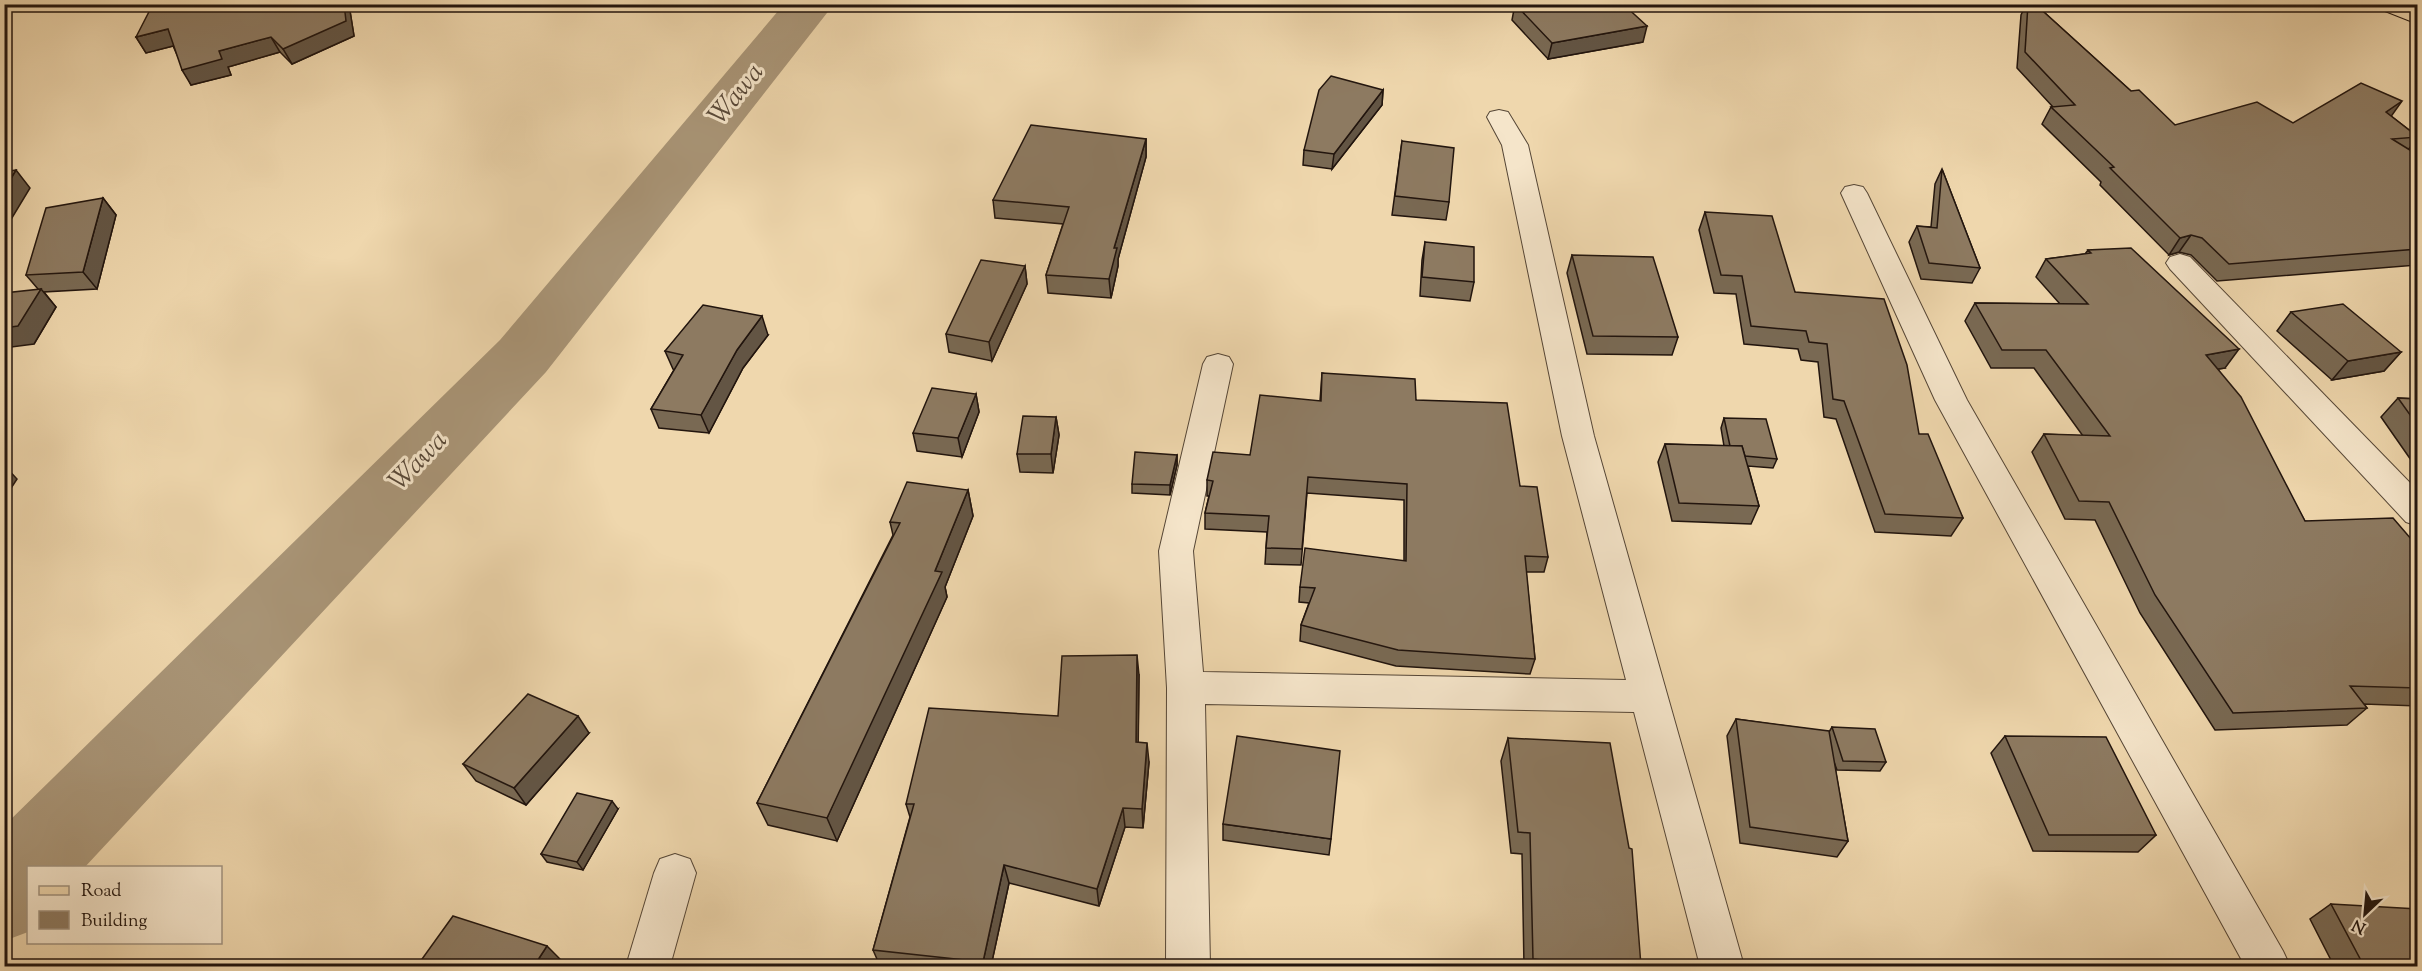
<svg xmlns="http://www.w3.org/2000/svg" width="2422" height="971" font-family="'Sorts Mill Goudy',serif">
  <rect width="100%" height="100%" fill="#efd7ad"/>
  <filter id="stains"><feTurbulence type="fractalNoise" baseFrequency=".00333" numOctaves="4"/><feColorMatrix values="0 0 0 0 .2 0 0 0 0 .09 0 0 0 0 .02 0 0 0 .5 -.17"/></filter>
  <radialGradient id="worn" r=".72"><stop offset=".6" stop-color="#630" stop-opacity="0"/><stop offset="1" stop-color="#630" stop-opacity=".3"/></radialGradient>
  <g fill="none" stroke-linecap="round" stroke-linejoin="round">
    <path fill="#a99577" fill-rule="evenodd" d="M 784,4 L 834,4 L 546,372 L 84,868 L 28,868 L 28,932 L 4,941 L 4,826 L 500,340 Z"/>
    <defs>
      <g id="minor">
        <path d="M 1499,110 L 1508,112 L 1528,145 L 1594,436 L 1744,966 L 1700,966 L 1634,712 L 1205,704 L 1210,966 L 1166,966 L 1167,688 L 1159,551 L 1203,364 L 1207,357 L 1218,354 L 1229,357 L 1233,364 L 1193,551 L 1203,672 L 1626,680 L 1562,436 L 1502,145 L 1487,117 L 1490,112 Z"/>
        <path d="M 1854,185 L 1863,187 L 1867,193 L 1967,400 L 2283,951 L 2290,966 L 2245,966 L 1935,400 L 1841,193 L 1845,187 Z"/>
        <path d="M 2180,254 L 2190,257 L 2418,491 L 2418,526 L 2406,522 L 2170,269 L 2166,263 L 2170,257 Z"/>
        <path d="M 675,854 L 690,859 L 696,873 L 670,966 L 626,966 L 654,873 L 660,859 Z"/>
      </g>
      <path id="primary" d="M 2377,4 L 2408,4 L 2418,9 L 2418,24 L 2380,9 Z"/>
    </defs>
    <use href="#minor" stroke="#554636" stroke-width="2"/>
    <use href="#primary" stroke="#22150e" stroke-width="2"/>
    <use href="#minor" fill="#f5e5ca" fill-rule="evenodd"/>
    <use href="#primary" fill="#efd7ad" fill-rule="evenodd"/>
  </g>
  <g fill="#796953" stroke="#22150e" stroke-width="1.5">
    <path d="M 1515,4 L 1643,42 L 1548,59 L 1512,20 Z"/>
    <path d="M 2026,4 L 2035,4 L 2131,91 L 2175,125 L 2293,123 L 2391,116 L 2418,137 L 2408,150 L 2418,155 L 2418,269 L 2417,265 L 2217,281 L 2191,255 L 2179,252 L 2169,255 L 2100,185 L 2101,182 L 2042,124 L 2051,107 L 2053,107 L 2017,68 L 2021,15 Z"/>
    <path d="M 350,11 L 354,36 L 292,64 L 280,52 L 228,67 L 231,75 L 191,85 L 173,46 L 146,53 L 136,37 Z"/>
    <path d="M 1383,90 L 1382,105 L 1332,169 L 1303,165 L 1304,150 Z"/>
    <path d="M 1146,139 L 1146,157 L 1118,259 L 1118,266 L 1111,298 L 1048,293 L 1046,275 L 1063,224 L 995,218 L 993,200 Z"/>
    <path d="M 1402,141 L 1449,202 L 1446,220 L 1392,215 Z"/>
    <path d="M 1942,169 L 1980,268 L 1972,283 L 1921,279 L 1909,242 L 1917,226 L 1931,227 L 1935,184 Z"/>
    <path d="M 103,198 L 116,215 L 97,289 L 44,292 L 56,307 L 34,344 L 38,289 L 26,275 Z"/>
    <path d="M 1705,212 L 1795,292 L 1919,434 L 1963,518 L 1951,536 L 1875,532 L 1836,419 L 1824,417 L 1818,362 L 1801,360 L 1798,349 L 1744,344 L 1736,294 L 1714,293 L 1699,230 Z"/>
    <path d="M 1425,242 L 1474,282 L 1470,301 L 1420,296 L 1422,260 Z"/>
    <path d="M 2088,250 L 2225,368 L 2218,369 L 2305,521 L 2418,547 L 2418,706 L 2364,704 L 2367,708 L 2347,725 L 2215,730 L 2140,613 L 2095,520 L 2065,519 L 2032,452 L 2044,434 L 2083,436 L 2034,368 L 1991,368 L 1965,321 L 1975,303 L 2060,304 L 2036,277 L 2046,259 L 2085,254 Z"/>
    <path d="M 1572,255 L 1678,337 L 1672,355 L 1587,354 L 1567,273 Z"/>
    <path d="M 1025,266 L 1027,284 L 992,361 L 949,352 L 946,334 Z"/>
    <path d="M 2291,312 L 2401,352 L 2384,371 L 2332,380 L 2277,331 Z"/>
    <path d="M 768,335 L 743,368 L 709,433 L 659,428 L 651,409 L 674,370 L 673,369 L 665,351 Z"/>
    <path d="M 1322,373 L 1416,400 L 1520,486 L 1548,557 L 1544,572 L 1526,572 L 1535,659 L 1530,674 L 1396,666 L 1300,641 L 1301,625 L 1309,603 L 1299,602 L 1300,587 L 1404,561 L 1404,500 L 1307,493 L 1301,565 L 1265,564 L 1267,532 L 1205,529 L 1205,513 L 1209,496 L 1207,496 L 1207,480 L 1250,455 L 1320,401 Z"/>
    <path d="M 976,394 L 979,412 L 962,457 L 917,451 L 913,433 Z"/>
    <path d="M 2398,398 L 2418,399 L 2418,470 L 2381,417 Z"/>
    <path d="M 1056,417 L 1059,435 L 1053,473 L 1020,472 L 1017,454 Z"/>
    <path d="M 1724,418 L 1777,459 L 1773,468 L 1748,466 L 1759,506 L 1751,524 L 1672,521 L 1658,462 L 1665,444 L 1724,446 L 1721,428 Z"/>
    <path d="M 1177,455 L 1177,465 L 1170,495 L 1132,493 L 1132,484 Z"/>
    <path d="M 968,490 L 973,516 L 945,587 L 947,597 L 837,841 L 768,825 L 757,803 L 893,535 L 890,522 Z"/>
    <path d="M 1139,675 L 1138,743 L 1149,762 L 1143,828 L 1125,827 L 1099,906 L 1009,883 L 991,966 L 880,966 L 873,950 L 910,817 L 906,804 L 1058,716 Z"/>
    <path d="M 1736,719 L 1829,732 L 1832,727 L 1886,762 L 1880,771 L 1837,770 L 1834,762 L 1848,841 L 1837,857 L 1740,843 L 1727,736 Z"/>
    <path d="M 589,733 L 526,805 L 476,781 L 463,764 Z"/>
    <path d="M 2005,736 L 2156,835 L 2138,852 L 2033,851 L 1991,753 Z"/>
    <path d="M 1508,738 L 1641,966 L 1524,966 L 1522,854 L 1511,853 L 1501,761 Z"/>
    <path d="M 618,809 L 583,870 L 547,862 L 541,854 Z"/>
    <path d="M 1223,824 L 1331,839 L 1329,855 L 1223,840 Z"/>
    <path d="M 2331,904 L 2418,966 L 2334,966 L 2310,919 Z"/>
  </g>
  <g fill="#635544" stroke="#22150e" stroke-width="1.5">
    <path d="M 344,4 L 347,4 L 350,11 L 354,36 L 292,64 L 283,49 Z"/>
    <path d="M 1647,26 L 1643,42 L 1548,59 L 1552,43 Z"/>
    <path d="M 168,29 L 177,45 L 146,53 L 136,37 Z"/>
    <path d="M 271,37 L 280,52 L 228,67 L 231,75 L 191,85 L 182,70 L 219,51 Z"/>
    <path d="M 1383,90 L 1382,105 L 1332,169 L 1334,154 Z"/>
    <path d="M 2402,101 L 2390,118 L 2386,112 Z"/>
    <path d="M 1146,139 L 1146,157 L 1118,259 L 1118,266 L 1111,298 L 1109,279 L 1114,248 Z"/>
    <path d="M 16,170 L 30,188 L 4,231 L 4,171 L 11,179 Z"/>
    <path d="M 103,198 L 116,215 L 97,289 L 83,272 Z"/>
    <path d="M 2191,235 L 2179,252 L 2169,255 L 2180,238 Z"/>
    <path d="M 1025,266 L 1027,284 L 992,361 L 989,342 Z"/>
    <path d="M 41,289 L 56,307 L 34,344 L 4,348 L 4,328 Z"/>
    <path d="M 762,316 L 768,335 L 743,368 L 709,433 L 701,415 L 737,350 Z"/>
    <path d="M 2239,349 L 2225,368 L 2193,373 L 2206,355 Z"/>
    <path d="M 2401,352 L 2384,371 L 2332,380 L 2348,361 Z"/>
    <path d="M 976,394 L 979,412 L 962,457 L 958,438 Z"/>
    <path d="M 1056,417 L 1059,435 L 1053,473 L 1051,454 Z"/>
    <path d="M 1177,455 L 1177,465 L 1170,495 L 1170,485 Z"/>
    <path d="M 4,465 L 17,479 L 4,499 Z"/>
    <path d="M 968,490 L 973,516 L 945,587 L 947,597 L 837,841 L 827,818 L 935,571 Z"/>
    <path d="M 1137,655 L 1139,675 L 1138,762 L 1136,742 Z"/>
    <path d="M 578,716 L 589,733 L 526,805 L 514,788 Z"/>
    <path d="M 1147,743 L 1149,762 L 1143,828 L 1142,809 Z"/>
    <path d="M 612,801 L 618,809 L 583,870 L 577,862 Z"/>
    <path d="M 1123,808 L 1125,827 L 1099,906 L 1097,889 Z"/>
    <path d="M 1004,865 L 1009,883 L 991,966 L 985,966 L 983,962 Z"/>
    <path d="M 547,946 L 561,960 L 557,966 L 534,966 Z"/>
  </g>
  <g fill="#8d7a61" stroke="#22150e" stroke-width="1.5">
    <path d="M 153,4 L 344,4 L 346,21 L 283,49 L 271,37 L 219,51 L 222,59 L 182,70 L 168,29 L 136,37 Z"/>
    <path d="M 1515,4 L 1623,4 L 1647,26 L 1552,43 Z"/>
    <path d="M 2028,4 L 2035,4 L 2131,91 L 2139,90 L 2175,125 L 2257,102 L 2293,123 L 2361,83 L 2402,101 L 2386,112 L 2418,137 L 2392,139 L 2418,155 L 2418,249 L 2229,264 L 2202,238 L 2191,235 L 2180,238 L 2110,168 L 2114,167 L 2051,107 L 2075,105 L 2025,52 Z"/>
    <path d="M 1331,76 L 1383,90 L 1334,154 L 1304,150 L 1319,90 Z"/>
    <path d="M 1031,125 L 1146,139 L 1114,248 L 1117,248 L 1109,279 L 1046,275 L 1069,207 L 993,200 Z"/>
    <path d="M 1402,141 L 1454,148 L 1449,202 L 1395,196 Z"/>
    <path d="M 1942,169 L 1980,268 L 1929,263 L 1917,226 L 1937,228 Z"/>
    <path d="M 16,170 L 4,189 L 4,172 Z"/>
    <path d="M 103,198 L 83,272 L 26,275 L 46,208 Z"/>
    <path d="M 1705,212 L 1772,216 L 1795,292 L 1884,299 L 1907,365 L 1919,434 L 1928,434 L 1963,518 L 1885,514 L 1844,401 L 1833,399 L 1827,344 L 1809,342 L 1806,331 L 1751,326 L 1742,276 L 1721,275 Z"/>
    <path d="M 1425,242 L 1474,247 L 1474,282 L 1422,277 Z"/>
    <path d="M 2131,248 L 2239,349 L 2206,355 L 2241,397 L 2305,521 L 2393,518 L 2418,547 L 2418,688 L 2350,686 L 2367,708 L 2233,713 L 2155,595 L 2109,502 L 2079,501 L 2044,434 L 2110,436 L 2046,350 L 2002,350 L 1975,303 L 2088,304 L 2046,259 L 2091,253 L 2088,250 Z"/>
    <path d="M 1572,255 L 1653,257 L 1678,337 L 1593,336 Z"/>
    <path d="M 981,260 L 1025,266 L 989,342 L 946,334 Z"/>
    <path d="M 41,289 L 18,326 L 4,328 L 4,293 Z"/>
    <path d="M 2343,304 L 2401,352 L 2348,361 L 2291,312 Z"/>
    <path d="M 703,305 L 762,316 L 737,350 L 701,415 L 651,409 L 683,355 L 665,351 Z"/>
    <path d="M 1322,373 L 1415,379 L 1416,400 L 1507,403 L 1520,486 L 1537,487 L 1548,557 L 1525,556 L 1535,659 L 1398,650 L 1301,625 L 1315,588 L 1300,587 L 1305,548 L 1406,561 L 1407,484 L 1308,477 L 1302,549 L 1266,548 L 1269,516 L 1205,513 L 1213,481 L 1207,480 L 1213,452 L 1250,455 L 1260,395 L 1321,401 Z"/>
    <path d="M 932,388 L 976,394 L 958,438 L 913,433 Z"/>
    <path d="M 2398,398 L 2418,399 L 2418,426 Z"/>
    <path d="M 1023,416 L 1056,417 L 1051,454 L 1017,454 Z"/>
    <path d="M 1724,418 L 1766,419 L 1777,459 L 1745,456 L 1742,446 L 1730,446 Z"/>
    <path d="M 1665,444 L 1742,446 L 1759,506 L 1679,503 Z"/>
    <path d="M 1135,452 L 1177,455 L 1170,485 L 1132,484 Z"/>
    <path d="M 907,482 L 968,490 L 935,571 L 942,572 L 827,818 L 757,803 L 900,523 L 890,522 Z"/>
    <path d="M 1137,655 L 1136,742 L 1147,743 L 1142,809 L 1123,808 L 1097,889 L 1004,865 L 983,962 L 873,950 L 914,804 L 906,804 L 929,708 L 1058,716 L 1062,656 Z"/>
    <path d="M 528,694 L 578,716 L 514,788 L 463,764 Z"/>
    <path d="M 1736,719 L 1829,731 L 1848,841 L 1750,827 Z"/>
    <path d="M 1832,727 L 1875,729 L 1886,762 L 1843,761 Z"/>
    <path d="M 1237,736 L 1340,751 L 1331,839 L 1223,824 Z"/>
    <path d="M 2005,736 L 2106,737 L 2156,835 L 2049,835 Z"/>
    <path d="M 1508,738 L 1610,743 L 1629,848 L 1632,849 L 1641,966 L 1541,966 L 1540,960 L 1533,959 L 1530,833 L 1518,832 Z"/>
    <path d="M 577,793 L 612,801 L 577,862 L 541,854 Z"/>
    <path d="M 2331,904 L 2418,909 L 2418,966 L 2364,966 Z"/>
    <path d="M 453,916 L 547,946 L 534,966 L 417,966 Z"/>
  </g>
  <g text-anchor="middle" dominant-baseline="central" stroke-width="6" stroke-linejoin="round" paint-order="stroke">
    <g font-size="27" font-style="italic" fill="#584838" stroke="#f5e5ca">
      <text transform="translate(737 95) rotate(-51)">Wawa</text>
      <text transform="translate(419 462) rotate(-46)">Wawa</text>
    </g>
  </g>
  <rect width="2422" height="971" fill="none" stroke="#efd7ad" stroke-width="24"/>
  <rect x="6" y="6" width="2410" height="959" fill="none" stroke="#22150e" stroke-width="3"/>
  <rect x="12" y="12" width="2398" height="947" fill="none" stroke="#22150e" stroke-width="1.5"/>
  <rect x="27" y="866" width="195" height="78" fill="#f5e5ca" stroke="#a1927f" stroke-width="1.5"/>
  <rect x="39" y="886" width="30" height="9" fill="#efd7ad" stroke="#a1927f" stroke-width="1.5"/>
  <text x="81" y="896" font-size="18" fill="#22150e">Road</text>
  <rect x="39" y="911" width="30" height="18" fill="#8d7a61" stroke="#a1927f" stroke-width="1.5"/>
  <text x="81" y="926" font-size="18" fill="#22150e">Building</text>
  <g transform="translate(2365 914) rotate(206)" stroke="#f5e5ca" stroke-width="4.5" paint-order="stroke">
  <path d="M0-4.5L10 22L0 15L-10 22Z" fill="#22150e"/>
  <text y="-9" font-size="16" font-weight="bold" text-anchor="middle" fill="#22150e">N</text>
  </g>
  <rect width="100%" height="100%" filter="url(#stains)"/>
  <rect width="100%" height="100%" fill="url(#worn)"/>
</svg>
